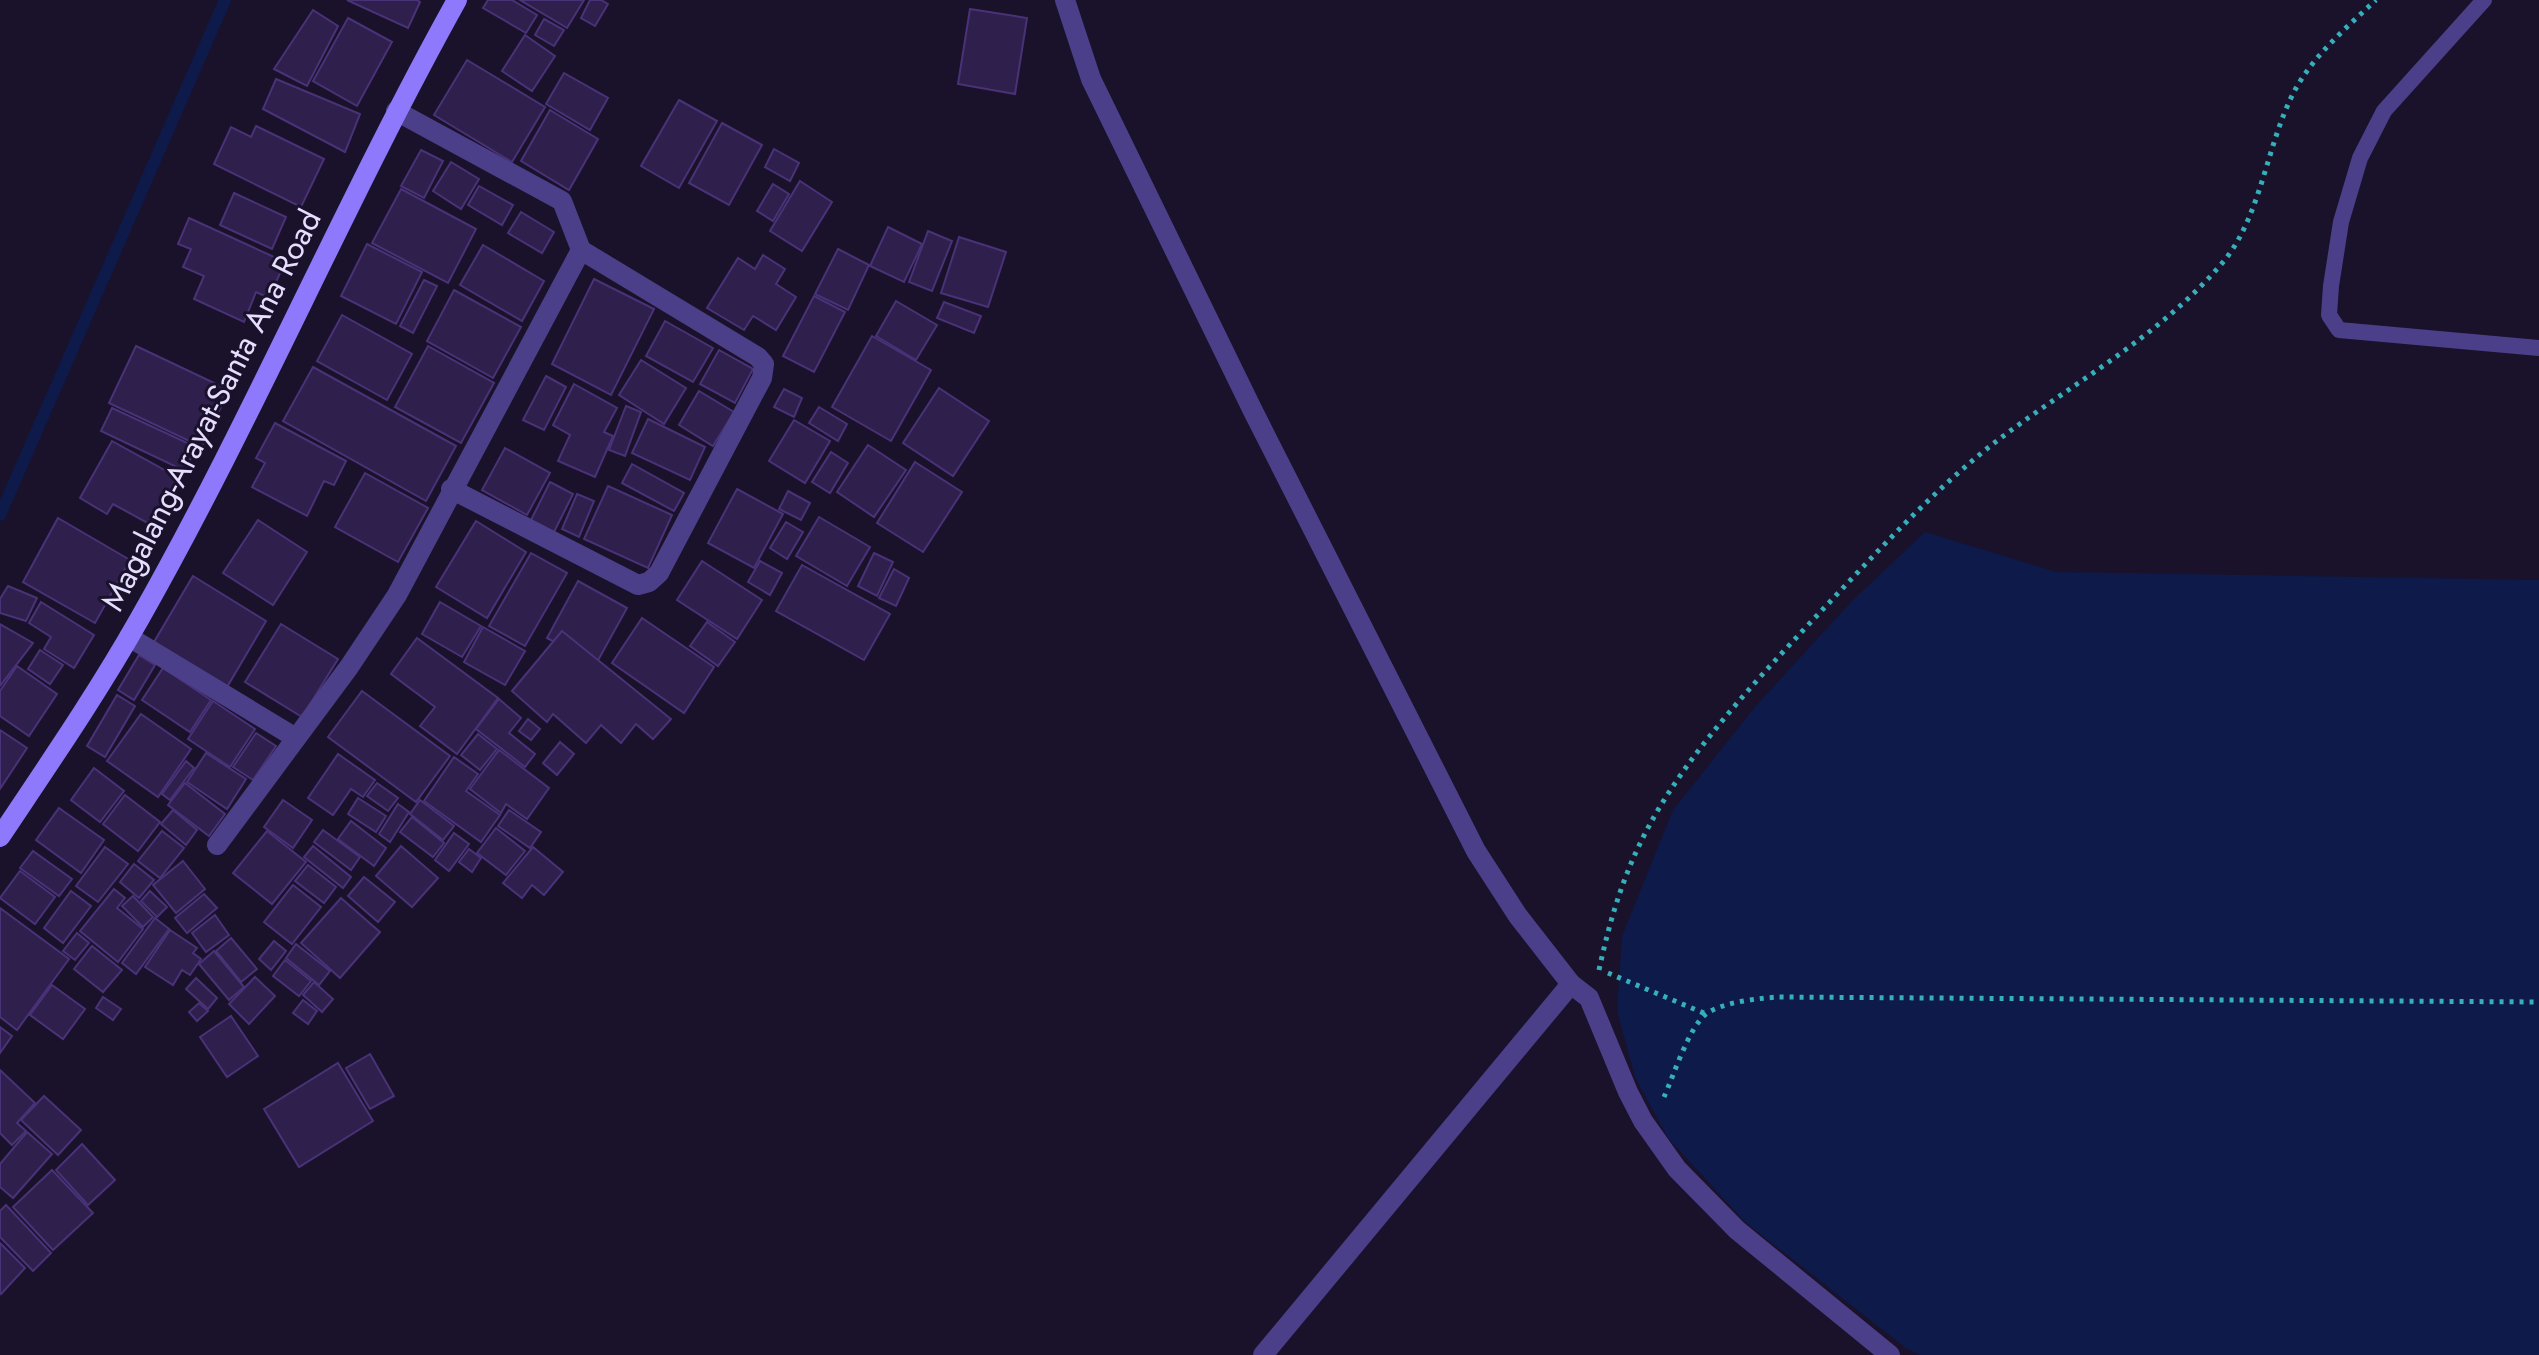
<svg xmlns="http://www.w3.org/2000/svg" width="2539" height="1355" font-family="Jost,sans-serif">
  <rect width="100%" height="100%" fill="#1a122b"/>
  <path fill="#0d1a4a" d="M 1925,532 L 2056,572 L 2539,580 L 2539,1355 L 1920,1355 L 1906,1348 L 1745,1222 L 1668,1138 L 1635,1077 L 1617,1011 L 1622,936 L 1673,810 L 1755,707 L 1852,601 Z"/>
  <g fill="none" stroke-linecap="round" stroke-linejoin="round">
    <path stroke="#0d1a4a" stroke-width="12" d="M 0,515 L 225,0"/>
  </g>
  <g fill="#2e1f4c" stroke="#493277" stroke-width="2">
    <path d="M 347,0 L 417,0 L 420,2 L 408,28 Z"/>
    <path d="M 488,0 L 512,0 L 537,15 L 526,33 L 483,8 Z"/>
    <path d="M 520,0 L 584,0 L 567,28 Z"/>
    <path d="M 590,0 L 601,0 L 608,4 L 595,26 L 581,18 Z"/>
    <path d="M 970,9 L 1027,18 L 1015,94 L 958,84 Z"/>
    <path d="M 313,10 L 338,26 L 307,86 L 274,69 Z"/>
    <path d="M 348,18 L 392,42 L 357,106 L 313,81 Z"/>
    <path d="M 544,19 L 564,30 L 554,46 L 535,35 Z"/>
    <path d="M 525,35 L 555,56 L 532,91 L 502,71 Z"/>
    <path d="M 467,60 L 545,107 L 512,162 L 434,115 Z"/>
    <path d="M 564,73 L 608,98 L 590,130 L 546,104 Z"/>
    <path d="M 276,79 L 360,114 L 345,152 L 263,109 Z"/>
    <path d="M 679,100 L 717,121 L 679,188 L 641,166 Z"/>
    <path d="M 550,110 L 598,139 L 569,190 L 521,161 Z"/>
    <path d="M 722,123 L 762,145 L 729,205 L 689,183 Z"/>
    <path d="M 256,126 L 324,159 L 301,207 L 214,164 L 231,127 L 251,137 Z"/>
    <path d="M 774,149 L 799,163 L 790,181 L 765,167 Z"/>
    <path d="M 421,150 L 443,161 L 424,198 L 401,186 Z"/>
    <path d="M 451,162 L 479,179 L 461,209 L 433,191 Z"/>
    <path d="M 800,181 L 832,202 L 802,251 L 770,231 Z"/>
    <path d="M 773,184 L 789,194 L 773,221 L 757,211 Z"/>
    <path d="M 479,186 L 513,205 L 502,225 L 468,205 Z"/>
    <path d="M 401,189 L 476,229 L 448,283 L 372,243 Z"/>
    <path d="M 234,193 L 286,217 L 272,249 L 220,225 Z"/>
    <path d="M 521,212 L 554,232 L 542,253 L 508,233 Z"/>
    <path d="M 189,218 L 285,262 L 269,298 L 256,292 L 244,322 L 194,299 L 204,276 L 183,267 L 191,249 L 178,244 Z"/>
    <path d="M 888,227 L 922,244 L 904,282 L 870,266 Z"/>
    <path d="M 928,231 L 952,241 L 932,291 L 909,282 Z"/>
    <path d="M 959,237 L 1006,252 L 988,307 L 941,293 Z"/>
    <path d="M 367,244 L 422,272 L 396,324 L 341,296 Z"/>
    <path d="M 483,245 L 544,281 L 522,321 L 460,285 Z"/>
    <path d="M 838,249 L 869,265 L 848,310 L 815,294 Z"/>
    <path d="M 763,255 L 785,269 L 776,284 L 796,297 L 776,330 L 753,316 L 744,330 L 707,308 L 738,258 L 755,269 Z"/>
    <path d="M 594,279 L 654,309 L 611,395 L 552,364 Z"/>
    <path d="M 424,280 L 437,286 L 413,333 L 400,326 Z"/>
    <path d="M 454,290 L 521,327 L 493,378 L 427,341 Z"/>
    <path d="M 814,296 L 845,312 L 814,372 L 783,356 Z"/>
    <path d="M 896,301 L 937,325 L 916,360 L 876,336 Z"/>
    <path d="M 944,302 L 981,316 L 974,333 L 937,318 Z"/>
    <path d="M 342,315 L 412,354 L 387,400 L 317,361 Z"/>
    <path d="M 665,321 L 713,348 L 693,382 L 646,356 Z"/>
    <path d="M 872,336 L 931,370 L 891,441 L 832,407 Z"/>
    <path d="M 136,346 L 229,390 L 202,447 L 109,403 Z"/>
    <path d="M 428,346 L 494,383 L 461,443 L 395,407 Z"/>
    <path d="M 719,350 L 753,369 L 735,403 L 700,384 Z"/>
    <path d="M 641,360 L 686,388 L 664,424 L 619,395 Z"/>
    <path d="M 313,367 L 456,446 L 426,501 L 283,421 Z"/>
    <path d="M 546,376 L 566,387 L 544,430 L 523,420 Z"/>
    <path d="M 574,384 L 617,408 L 604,432 L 613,436 L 595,477 L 558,461 L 570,435 L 553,425 Z"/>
    <path d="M 939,388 L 989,421 L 953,476 L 903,443 Z"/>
    <path d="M 784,389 L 802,398 L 794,417 L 774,407 Z"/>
    <path d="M 699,391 L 734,412 L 713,446 L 679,425 Z"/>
    <path d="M 626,406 L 641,412 L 625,456 L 609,450 Z"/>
    <path d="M 819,407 L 847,424 L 838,441 L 809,423 Z"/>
    <path d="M 112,408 L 196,447 L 185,471 L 101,431 Z"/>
    <path d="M 648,419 L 705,447 L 690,480 L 632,453 Z"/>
    <path d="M 794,420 L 830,441 L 805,483 L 769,461 Z"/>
    <path d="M 275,423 L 346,461 L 334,485 L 324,481 L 307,516 L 252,487 L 265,463 L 256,458 Z"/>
    <path d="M 112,441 L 177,477 L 151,525 L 113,504 L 107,514 L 80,498 Z"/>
    <path d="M 868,445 L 906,470 L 874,517 L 837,492 Z"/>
    <path d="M 505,448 L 550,473 L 527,515 L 482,490 Z"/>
    <path d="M 831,452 L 848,463 L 830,493 L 812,482 Z"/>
    <path d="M 915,462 L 962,492 L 923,552 L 877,523 Z"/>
    <path d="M 632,464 L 684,493 L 674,511 L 622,483 Z"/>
    <path d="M 365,473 L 428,508 L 398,562 L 335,527 Z"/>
    <path d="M 550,482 L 573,494 L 553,534 L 530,522 Z"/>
    <path d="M 608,486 L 672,515 L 648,568 L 584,539 Z"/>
    <path d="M 737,489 L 783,514 L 754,568 L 708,543 Z"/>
    <path d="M 788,491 L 810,503 L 801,520 L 779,509 Z"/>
    <path d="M 577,494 L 594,501 L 579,537 L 562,529 Z"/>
    <path d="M 819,517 L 870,547 L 847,586 L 796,556 Z"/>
    <path d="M 58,518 L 130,560 L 95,623 L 23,582 Z"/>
    <path d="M 258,520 L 307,552 L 273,605 L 223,573 Z"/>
    <path d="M 476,521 L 526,552 L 487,618 L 436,587 Z"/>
    <path d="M 786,522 L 803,532 L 787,559 L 770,548 Z"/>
    <path d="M 531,553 L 567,573 L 525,646 L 489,626 Z"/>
    <path d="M 874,553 L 893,562 L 877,596 L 858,586 Z"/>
    <path d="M 702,561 L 762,600 L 737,639 L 677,600 Z"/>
    <path d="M 760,561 L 782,573 L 770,595 L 748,582 Z"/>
    <path d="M 802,565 L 890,614 L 864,660 L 776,611 Z"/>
    <path d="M 894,569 L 909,578 L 896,606 L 879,598 Z"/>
    <path d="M 193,576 L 266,621 L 227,687 L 154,642 Z"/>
    <path d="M 578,581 L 627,608 L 596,664 L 547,638 Z"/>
    <path d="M 8,586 L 37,598 L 26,621 L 0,613 L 0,599 Z"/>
    <path d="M 41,602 L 94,635 L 74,668 L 44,649 L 51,637 L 29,623 Z"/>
    <path d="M 440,602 L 481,626 L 462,657 L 422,634 Z"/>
    <path d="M 642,618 L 714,667 L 684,713 L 612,663 Z"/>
    <path d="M 707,622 L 735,642 L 718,666 L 690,646 Z"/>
    <path d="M 0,624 L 33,643 L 0,686 Z"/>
    <path d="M 281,624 L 338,659 L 302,717 L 245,682 Z"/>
    <path d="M 483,627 L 525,651 L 505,685 L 464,662 Z"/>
    <path d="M 562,631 L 671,719 L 653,739 L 636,724 L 621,743 L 601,725 L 586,743 L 553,714 L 547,722 L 512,691 Z"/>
    <path d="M 417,638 L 498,698 L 457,754 L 420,726 L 435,707 L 391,674 Z"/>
    <path d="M 40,650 L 63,665 L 50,684 L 28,669 Z"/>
    <path d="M 139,655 L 155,665 L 134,700 L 118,690 Z"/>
    <path d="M 17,666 L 57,694 L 29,736 L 0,716 L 0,691 Z"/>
    <path d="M 163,668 L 211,700 L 190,732 L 142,700 Z"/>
    <path d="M 362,691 L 450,756 L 416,802 L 328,737 Z"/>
    <path d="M 117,695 L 135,706 L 105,757 L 87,746 Z"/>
    <path d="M 499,699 L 521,718 L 509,733 L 535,754 L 525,767 L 476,729 Z"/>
    <path d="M 213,701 L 255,729 L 230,767 L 188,739 Z"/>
    <path d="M 141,714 L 191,749 L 158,797 L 107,761 Z"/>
    <path d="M 528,719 L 540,729 L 531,740 L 519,731 Z"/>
    <path d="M 0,730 L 27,748 L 0,789 Z"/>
    <path d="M 256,733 L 276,746 L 253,780 L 233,767 Z"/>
    <path d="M 478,734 L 497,749 L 480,770 L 461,755 Z"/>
    <path d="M 560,742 L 574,754 L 557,775 L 543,763 Z"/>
    <path d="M 499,750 L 549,788 L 527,819 L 506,804 L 501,813 L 470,789 Z"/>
    <path d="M 206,753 L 246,779 L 227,809 L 187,782 Z"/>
    <path d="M 338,754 L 375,780 L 363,797 L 351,789 L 333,815 L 308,798 Z"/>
    <path d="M 454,757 L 478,774 L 466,791 L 500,815 L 481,842 L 424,801 Z"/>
    <path d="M 186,761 L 194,768 L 170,800 L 162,794 Z"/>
    <path d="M 94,768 L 124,791 L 100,822 L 71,800 Z"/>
    <path d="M 185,783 L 225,814 L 209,836 L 168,805 Z"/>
    <path d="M 377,783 L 398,798 L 388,811 L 367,796 Z"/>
    <path d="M 125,795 L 160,822 L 138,851 L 103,824 Z"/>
    <path d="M 358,798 L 386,816 L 376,832 L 348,814 Z"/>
    <path d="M 283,800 L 312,820 L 293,848 L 264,827 Z"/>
    <path d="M 420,800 L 454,826 L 443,840 L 410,814 Z"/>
    <path d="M 398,804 L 409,812 L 390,842 L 379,834 Z"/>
    <path d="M 59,808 L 104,840 L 81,873 L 36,840 Z"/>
    <path d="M 173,810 L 197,830 L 186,845 L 161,824 Z"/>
    <path d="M 509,810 L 541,832 L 530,848 L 498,826 Z"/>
    <path d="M 412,817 L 444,843 L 433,857 L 400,832 Z"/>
    <path d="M 351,821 L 386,848 L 374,866 L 338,839 Z"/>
    <path d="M 496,828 L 525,851 L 506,875 L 477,853 Z"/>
    <path d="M 323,830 L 360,857 L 351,870 L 314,842 Z"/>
    <path d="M 162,831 L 184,848 L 160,878 L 138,861 Z"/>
    <path d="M 267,831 L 306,862 L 272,904 L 233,873 Z"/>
    <path d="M 454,833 L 469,844 L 449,871 L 435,860 Z"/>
    <path d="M 313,846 L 351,877 L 343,888 L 304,857 Z"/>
    <path d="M 401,846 L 438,878 L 412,907 L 376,876 Z"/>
    <path d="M 105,847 L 128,864 L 98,902 L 76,886 Z"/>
    <path d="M 533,847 L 563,872 L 544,895 L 532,885 L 522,898 L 503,883 Z"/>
    <path d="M 469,849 L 481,858 L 472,872 L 459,862 Z"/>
    <path d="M 33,851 L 72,879 L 59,896 L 20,868 Z"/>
    <path d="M 183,861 L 205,889 L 176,913 L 153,885 Z"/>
    <path d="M 134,864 L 154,880 L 139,898 L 120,882 Z"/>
    <path d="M 308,865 L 336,887 L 324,903 L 295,881 Z"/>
    <path d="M 20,871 L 55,897 L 35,924 L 0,898 Z"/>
    <path d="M 364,877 L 395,902 L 378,922 L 348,896 Z"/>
    <path d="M 293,885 L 321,907 L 292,944 L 264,922 Z"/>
    <path d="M 114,889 L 125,898 L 117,908 L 143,929 L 118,962 L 80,931 Z"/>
    <path d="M 71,891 L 91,906 L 63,943 L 44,928 Z"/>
    <path d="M 150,891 L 167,907 L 157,917 L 141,901 Z"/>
    <path d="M 204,894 L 217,908 L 187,933 L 175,918 Z"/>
    <path d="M 133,896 L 153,917 L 143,927 L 122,906 Z"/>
    <path d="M 341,898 L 380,932 L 340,978 L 301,943 Z"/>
    <path d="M 0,908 L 69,959 L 17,1030 L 0,1017 Z"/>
    <path d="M 215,915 L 229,935 L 206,952 L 192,933 Z"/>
    <path d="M 155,918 L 169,929 L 136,974 L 122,963 Z"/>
    <path d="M 170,930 L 197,948 L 193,953 L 201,959 L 190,975 L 182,970 L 173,985 L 145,967 Z"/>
    <path d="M 77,933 L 89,943 L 75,960 L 63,951 Z"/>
    <path d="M 231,938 L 257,969 L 241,982 L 216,951 Z"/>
    <path d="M 274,941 L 286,951 L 271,970 L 259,959 Z"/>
    <path d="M 296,944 L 330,971 L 319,985 L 286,958 Z"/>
    <path d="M 92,946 L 122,970 L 103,992 L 74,969 Z"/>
    <path d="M 214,951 L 244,987 L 229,1000 L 199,964 Z"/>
    <path d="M 285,960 L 311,981 L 299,996 L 273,976 Z"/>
    <path d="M 255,977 L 275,996 L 249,1024 L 229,1004 Z"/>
    <path d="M 196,978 L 217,998 L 208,1009 L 186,989 Z"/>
    <path d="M 314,982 L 333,999 L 322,1012 L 303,995 Z"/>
    <path d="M 52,985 L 85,1009 L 63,1039 L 30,1015 Z"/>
    <path d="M 103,997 L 121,1009 L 113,1020 L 96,1008 Z"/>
    <path d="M 303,1000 L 317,1011 L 308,1024 L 293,1013 Z"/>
    <path d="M 199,1003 L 208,1011 L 197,1021 L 189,1012 Z"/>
    <path d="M 231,1016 L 258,1056 L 227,1077 L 200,1037 Z"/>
    <path d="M 0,1027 L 12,1036 L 0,1053 Z"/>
    <path d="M 370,1054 L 394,1096 L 370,1109 L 346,1068 Z"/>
    <path d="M 338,1063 L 373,1121 L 299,1167 L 264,1109 Z"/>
    <path d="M 0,1070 L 35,1103 L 17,1123 L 26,1131 L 12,1145 L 0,1133 Z"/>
    <path d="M 44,1096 L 81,1130 L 58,1155 L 21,1120 Z"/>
    <path d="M 27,1132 L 52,1154 L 13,1198 L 0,1187 L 0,1164 Z"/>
    <path d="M 82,1144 L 115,1180 L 88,1205 L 56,1170 Z"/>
    <path d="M 52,1170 L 93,1213 L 53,1250 L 13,1207 Z"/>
    <path d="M 6,1205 L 51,1253 L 33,1271 L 0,1237 L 0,1211 Z"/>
    <path d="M 0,1243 L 25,1268 L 1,1294 L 0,1293 Z"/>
  </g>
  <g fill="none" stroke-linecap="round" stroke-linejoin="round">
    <g stroke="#35b0bb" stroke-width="5" stroke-dasharray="4 6" stroke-linecap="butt">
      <path d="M 1599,970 C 1610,919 1624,872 1649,826 C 1690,749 1765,671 1825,607 C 1877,552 1929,495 1989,447 C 2067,386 2159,338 2224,261 C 2262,214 2267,142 2295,90 C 2314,55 2347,27 2376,0"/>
      <path d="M 1608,973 L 1706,1014"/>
      <path d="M 1664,1097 C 1673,1077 1689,1027 1706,1014 C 1722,1002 1760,998 1779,997 L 2539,1002"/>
    </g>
    <path stroke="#4c3f89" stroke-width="16" d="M 2484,0 L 2384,111 L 2360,158 L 2341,222 L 2331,286 L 2329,315 L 2339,330 L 2539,348"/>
    <g stroke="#4c3f89" stroke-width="20">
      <path d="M 1065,0 L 1091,79 L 1253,411 L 1476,851 L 1518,916 L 1571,984 L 1589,998 L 1628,1092 L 1643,1121 L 1677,1169 L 1737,1230 L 1890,1355"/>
      <path d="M 451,489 L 638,585 L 649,582 L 659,573 L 762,378 L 764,364 L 758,357 L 581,250"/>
      <path d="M 129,637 L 296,738"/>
      <path d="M 217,845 L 349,667 L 397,595 L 581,250 L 562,201 L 396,111"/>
      <path d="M 1263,1355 L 1571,984"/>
    </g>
    <path stroke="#8e78fb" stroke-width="20" d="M 0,837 C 48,765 97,694 140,618 C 254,417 344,203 457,0"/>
  </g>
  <g text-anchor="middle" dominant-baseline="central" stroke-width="6" stroke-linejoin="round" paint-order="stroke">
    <g font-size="32" fill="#e6defe" stroke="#1a122b">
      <text transform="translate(211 410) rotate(-63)">Magalang-Arayat-Santa Ana Road</text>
    </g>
  </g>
</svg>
